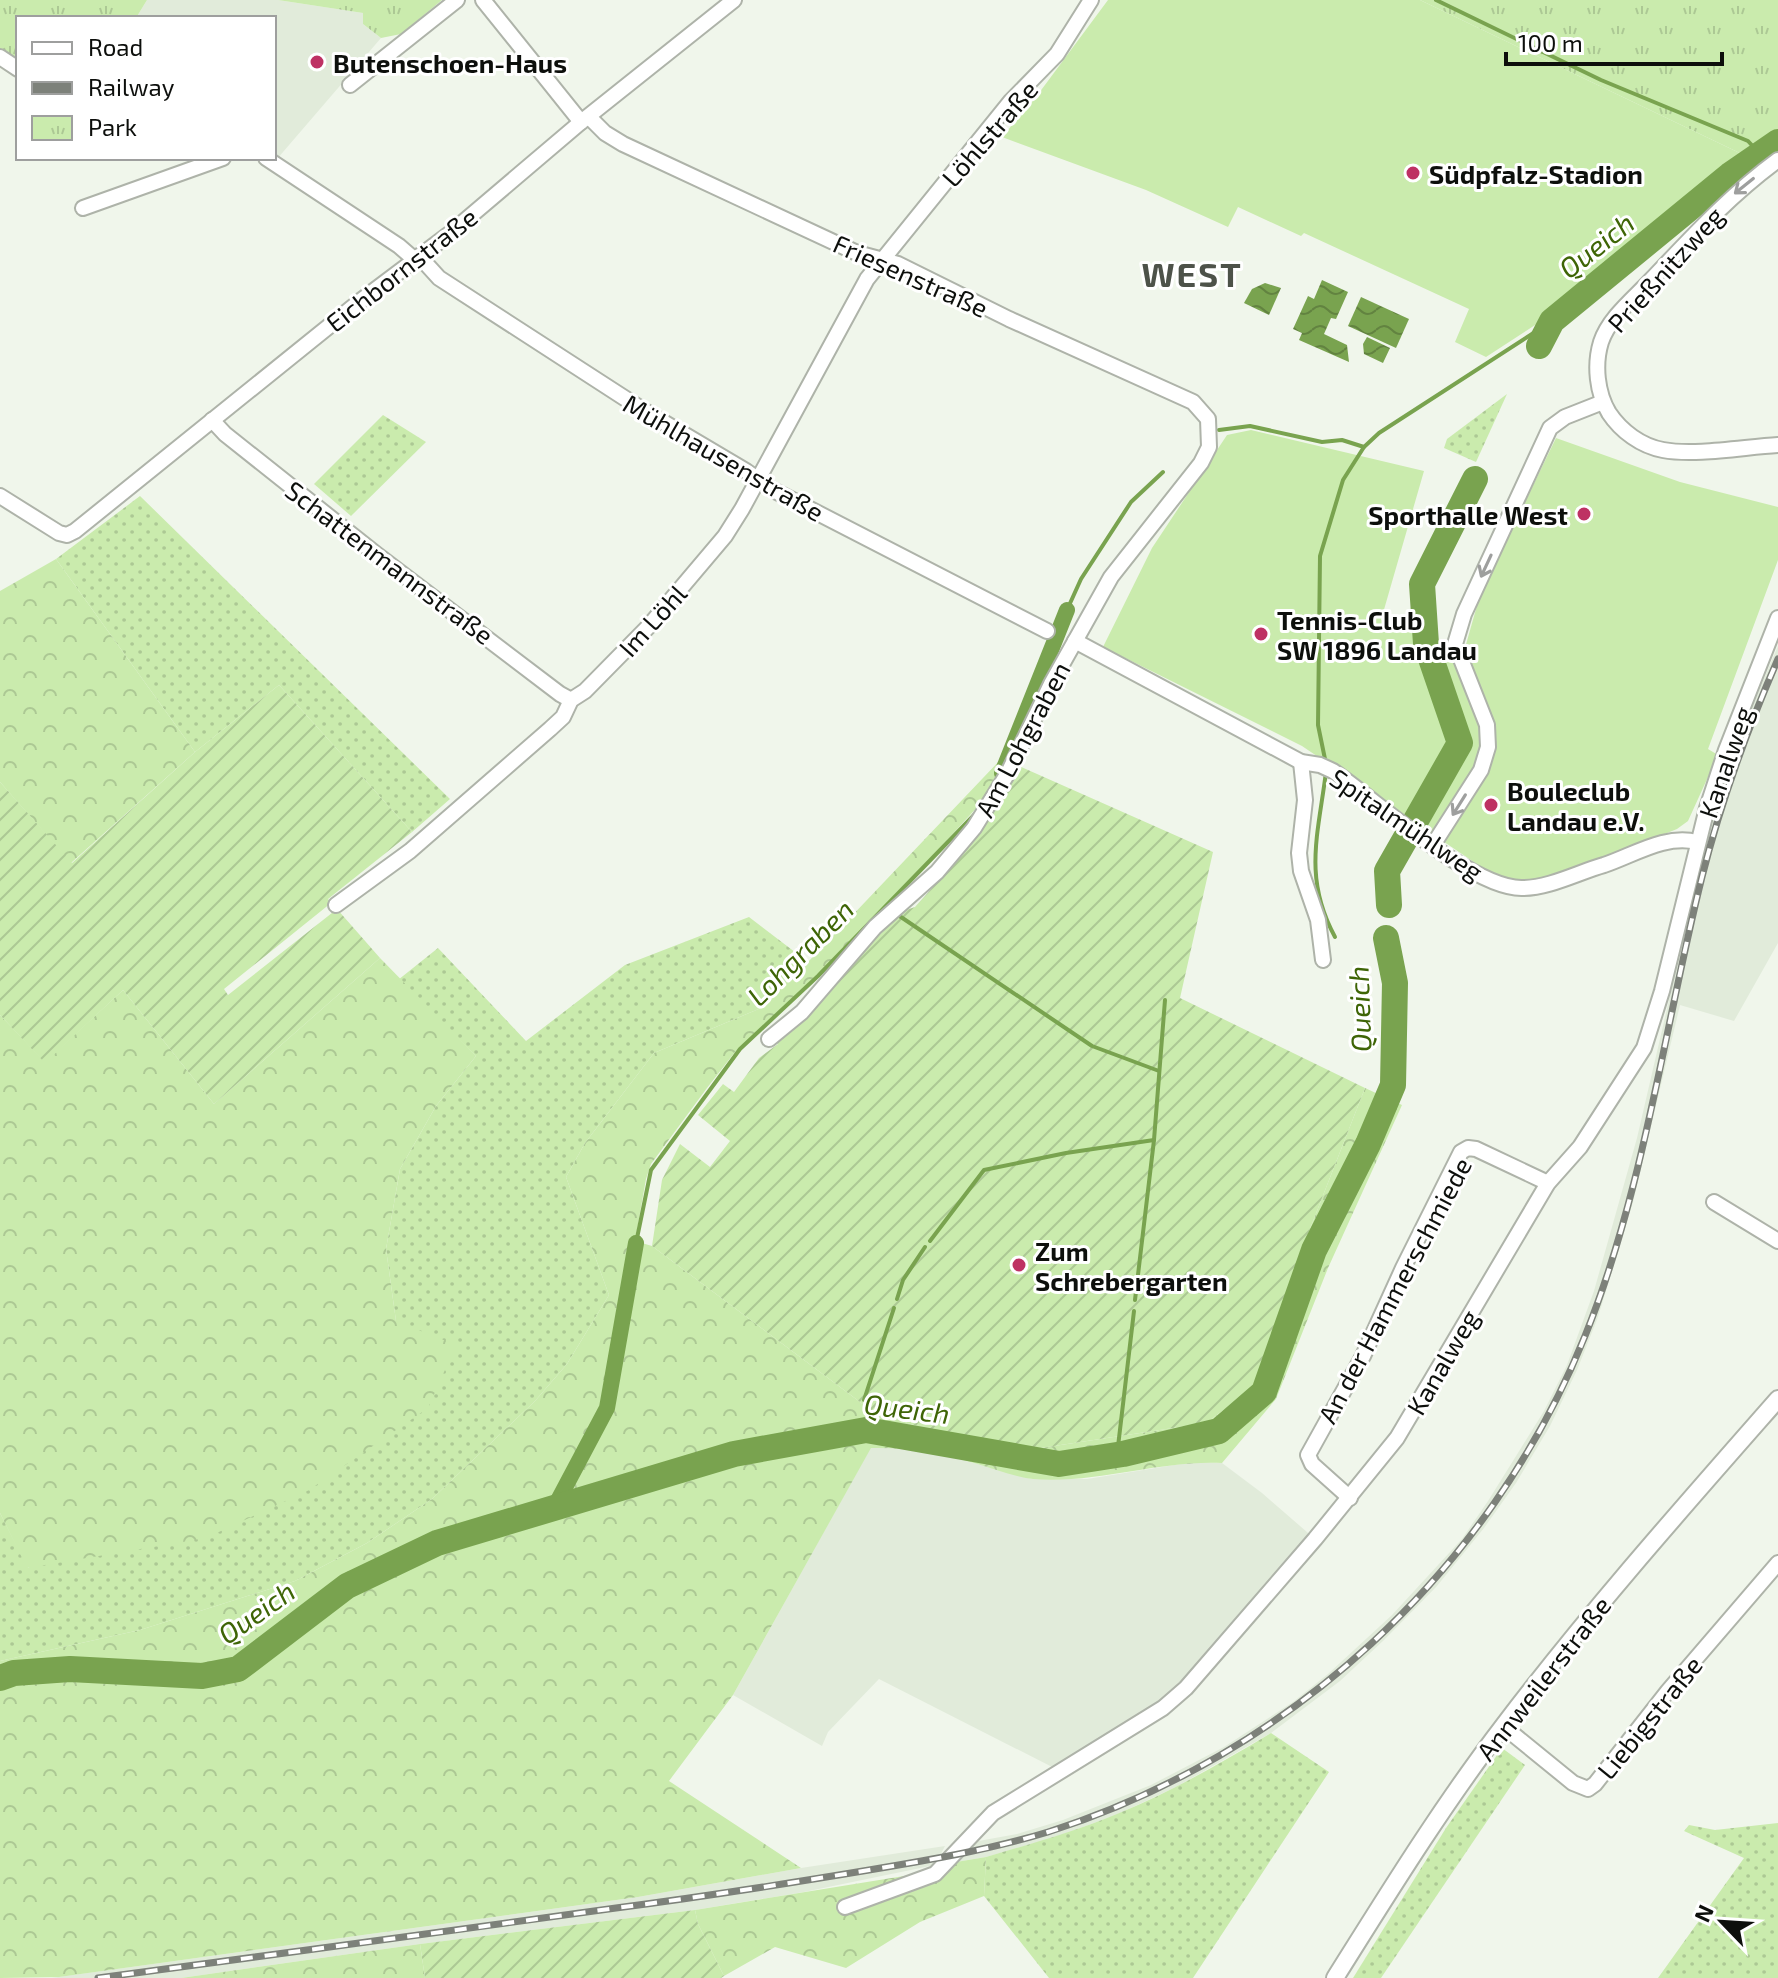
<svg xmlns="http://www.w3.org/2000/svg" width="1778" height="1978" font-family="'Exo 2',sans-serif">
  <defs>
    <pattern id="grass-dots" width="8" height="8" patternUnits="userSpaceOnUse" patternTransform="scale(2)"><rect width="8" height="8" fill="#caebad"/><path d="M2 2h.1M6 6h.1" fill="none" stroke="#acc894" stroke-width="1.8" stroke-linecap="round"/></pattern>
    <pattern id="forest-crowns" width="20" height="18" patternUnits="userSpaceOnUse" patternTransform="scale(2)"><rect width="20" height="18" fill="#caebad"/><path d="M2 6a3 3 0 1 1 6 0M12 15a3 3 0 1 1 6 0" fill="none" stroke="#acc894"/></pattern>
    <pattern id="park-tufts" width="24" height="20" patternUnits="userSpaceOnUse" patternTransform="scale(2)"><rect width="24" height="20" fill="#caebad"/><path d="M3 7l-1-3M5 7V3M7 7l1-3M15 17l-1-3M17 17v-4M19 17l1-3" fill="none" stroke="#acc894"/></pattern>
    <pattern id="garden-furrows" width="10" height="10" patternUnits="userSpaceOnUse" patternTransform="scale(2)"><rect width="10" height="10" fill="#caebad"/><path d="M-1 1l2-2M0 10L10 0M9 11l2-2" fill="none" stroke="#acc894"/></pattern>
    <pattern id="water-waves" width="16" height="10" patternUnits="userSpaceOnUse" patternTransform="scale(2)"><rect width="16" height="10" fill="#79a34f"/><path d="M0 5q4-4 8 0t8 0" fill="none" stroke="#628340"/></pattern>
  </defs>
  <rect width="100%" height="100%" fill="#f0f6eb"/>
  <g fill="#e1ebda">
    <path d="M 147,0 L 278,0 L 363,13 L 363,24 L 381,38 L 277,159 L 274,156 L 274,18 L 136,18 Z"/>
    <path d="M 1778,646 L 1778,943 L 1734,1021 L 1680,1005 L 1633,1202 L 1598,1317 L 1577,1370 L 1550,1426 L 1516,1483 L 1484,1528 L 1437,1586 L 1384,1640 L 1340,1681 L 1271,1733 L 1176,1787 L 1116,1815 L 1053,1838 L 986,1857 L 956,1862 L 973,1842 L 1017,1834 L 1063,1820 L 1151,1785 L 1224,1747 L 1293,1702 L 1328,1674 L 1392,1615 L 1462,1539 L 1488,1501 L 1544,1411 L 1567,1365 L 1594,1291 L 1637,1138 L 1707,836 L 1751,709 Z"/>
    <path d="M 871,1447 L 901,1447 L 963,1460 L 1031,1479 L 1087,1479 L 1193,1462 L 1222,1463 L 1262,1493 L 1315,1539 L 1198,1675 L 1062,1772 L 879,1679 L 828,1732 L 822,1746 L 733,1695 Z"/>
    <path d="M 945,1846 L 935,1865 L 804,1892 L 695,1910 L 420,1944 L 181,1978 L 51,1978 L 638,1897 L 801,1868 Z"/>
  </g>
  <g fill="url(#grass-dots)">
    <path d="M 1507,394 L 1476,462 L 1444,448 L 1447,439 Z"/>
    <path d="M 383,415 L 426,442 L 351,516 L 314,484 Z"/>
    <path d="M 140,496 L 450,799 L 412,832 L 279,685 L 195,752 L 56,559 Z"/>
    <path d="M 749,917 L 808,962 L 761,1008 L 654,1053 L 585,1143 L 566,1177 L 609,1295 L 567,1364 L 535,1401 L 432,1499 L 367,1543 L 295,1581 L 140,1630 L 0,1661 L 0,1513 L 28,1568 L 396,1321 L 386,1249 L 400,1169 L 436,1106 L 476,1056 L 398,980 L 438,948 L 526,1041 L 625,965 Z"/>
    <path d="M 1271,1733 L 1329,1772 L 1193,1978 L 1049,1978 L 984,1896 L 986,1857 C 1030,1844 1074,1832 1117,1814 C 1171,1792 1221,1763 1271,1733 Z"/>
    <path d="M 1502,1748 L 1525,1765 L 1381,1978 L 1353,1978 L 1446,1828 Z"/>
    <path d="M 1778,1823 L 1778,1978 L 1658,1978 L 1744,1858 L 1684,1831 L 1689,1825 L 1715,1830 Z"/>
  </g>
  <g fill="url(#forest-crowns)">
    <path d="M 56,559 L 195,752 L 71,863 L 0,782 L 0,591 Z"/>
    <path d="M 1002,758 L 1008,761 L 981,803 L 937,851 L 825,967 L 735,1052 L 707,1088 L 651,1164 L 646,1179 L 635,1241 L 652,1246 L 872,1411 L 964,1442 L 1015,1452 L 1206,1423 L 1252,1389 L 1297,1262 L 1365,1088 L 1402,1105 L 1328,1268 L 1276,1399 L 1222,1463 C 1159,1460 1098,1484 1033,1479 C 1014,1477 993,1468 974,1463 C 940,1453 906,1447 871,1448 L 733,1695 L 669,1781 L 801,1868 L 638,1897 L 59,1977 L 0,1978 L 0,1661 L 140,1630 L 295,1581 L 367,1543 L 432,1499 L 535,1401 L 567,1364 L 609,1295 L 566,1177 L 585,1143 L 654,1053 L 761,1008 L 808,962 Z"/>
    <path d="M 380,958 L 476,1056 L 436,1106 L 400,1169 L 386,1249 L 396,1321 L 456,1345 L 428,1408 L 309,1490 L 206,1538 L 27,1568 L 0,1513 L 0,1015 L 45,1062 L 123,990 L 214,1104 Z"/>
    <path d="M 986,1857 L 984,1896 L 920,1922 L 846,1968 L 775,1947 L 724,1976 L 698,1924 L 695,1910 L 941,1870 L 956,1862 Z"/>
    <path d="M 420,1944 L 425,1978 L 181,1978 Z"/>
  </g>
  <g fill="url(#park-tufts)">
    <path d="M 0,0 L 147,0 L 136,18 L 18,18 L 18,61 L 0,49 Z"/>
    <path d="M 278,0 L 442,0 L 401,34 L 381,38 L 363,24 L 363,13 Z"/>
    <path d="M 1420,0 L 1778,0 L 1778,132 L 1746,156 Z"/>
  </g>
  <g fill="url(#garden-furrows)">
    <path d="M 279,685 L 412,832 L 328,899 L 331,903 L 224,989 L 228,995 L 337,909 L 380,958 L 214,1104 L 123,990 L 45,1063 L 0,1015 L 0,782 L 72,863 L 195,752 Z"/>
    <path d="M 1019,766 L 1213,852 L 1180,998 L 1365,1088 L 1297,1262 L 1252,1389 L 1206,1423 L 1015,1452 L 964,1442 L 872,1411 L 652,1246 L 662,1180 L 680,1144 L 710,1167 L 730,1141 L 698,1115 L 723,1084 L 734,1092 L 759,1058 L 778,1044 L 774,1040 L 891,915 L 915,907 L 945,874 Z"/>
    <path d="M 695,1910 L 698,1924 L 724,1976 L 721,1978 L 425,1978 L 420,1944 Z"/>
  </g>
  <g fill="#caebad">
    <path d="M 1108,0 L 1420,0 L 1746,156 L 1552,314 L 1486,357 L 1455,342 L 1469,309 L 1304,233 L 1301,236 L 1238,207 L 1228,227 L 1146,190 L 1002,137 L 1039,93 Z"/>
    <path d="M 1251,430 L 1424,471 L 1381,620 L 1463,655 L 1480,595 L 1556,438 L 1680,482 L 1778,507 L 1778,560 L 1708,749 L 1718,755 L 1688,821 L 1677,829 L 1565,874 L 1522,886 L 1496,877 L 1302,746 L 1103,647 L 1152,548 L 1227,435 Z"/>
  </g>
  <g fill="url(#water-waves)">
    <path d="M 1322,280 L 1348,292 L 1336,319 L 1331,318 L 1324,334 L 1347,345 L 1349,362 L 1299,340 L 1302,333 L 1293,329 L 1308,296 L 1314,299 Z"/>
    <path d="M 1265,283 L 1281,288 L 1269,315 L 1244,303 L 1252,289 Z"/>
    <path d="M 1361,297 L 1409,319 L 1396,348 L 1348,326 Z"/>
    <path d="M 1367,337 L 1390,348 L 1383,363 L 1364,354 L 1363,344 Z"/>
  </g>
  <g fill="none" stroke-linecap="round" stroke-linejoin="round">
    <g stroke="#79a34f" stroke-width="4">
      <path d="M 1436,0 L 1601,80 L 1748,141 L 1760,154"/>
      <path d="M 1219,430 L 1250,426 L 1322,442 L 1342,440 L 1364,447"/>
      <path d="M 1067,610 L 1081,579 L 1131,502 L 1163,472"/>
      <path d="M 1326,764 L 1318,725 L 1320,556 L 1343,480 L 1364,447 L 1379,433 L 1552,321"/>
      <path d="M 1326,772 C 1318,835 1303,878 1335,937"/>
      <path d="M 895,913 L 1092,1046 L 1159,1071"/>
      <path d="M 930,1241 L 984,1170 L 1066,1153 L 1154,1140 L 1165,1000"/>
      <path d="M 636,1243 L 651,1170 L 740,1049 L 818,976 L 976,813"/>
      <path d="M 897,1299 L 903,1280 L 925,1247"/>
      <path d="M 1135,1300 L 1154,1140"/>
      <path d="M 864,1400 L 894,1308"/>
      <path d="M 1117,1455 L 1134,1311"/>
    </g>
    <g stroke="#79a34f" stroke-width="16">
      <path d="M 1002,773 L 1067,610"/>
      <path d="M 554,1508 L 607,1408 L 636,1243"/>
    </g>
    <g stroke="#79a34f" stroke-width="26">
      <path d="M 1539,346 L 1552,321 L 1730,175 L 1778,142"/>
      <path d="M 1389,905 L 1387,871 L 1460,743 L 1426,644 L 1422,584 L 1475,479"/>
      <path d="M 0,1678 L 14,1673 L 70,1669 L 202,1676 L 238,1669 L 347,1586 L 437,1543 L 734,1454 L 866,1430 L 1059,1464 L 1123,1454 L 1219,1431 L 1264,1392 L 1314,1250 L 1368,1144 L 1393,1085 L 1395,983 L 1386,938"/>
    </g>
    <defs>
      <g id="minor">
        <path d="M 483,0 L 581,122"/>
        <path d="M 0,57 L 18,69"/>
        <path d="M 350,85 L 457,0"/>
        <path d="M 589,117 L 605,133 L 623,144 L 857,253 L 898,264 L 1009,319 L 1193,402 L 1208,419 L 1209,447 L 1201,463 L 1111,577 L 1051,684 L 1008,773 L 974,828 L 937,872 L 875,927 L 802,1012 L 769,1039"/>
        <path d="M 266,158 L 399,246 L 414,259"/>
        <path d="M 1778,160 C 1730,195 1691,238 1650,281 C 1633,299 1609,318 1601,342 C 1594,365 1597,393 1609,413 C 1621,431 1641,446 1663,450 C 1695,456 1744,447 1778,445"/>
        <path d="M 83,208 L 223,158"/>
        <path d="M 419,256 L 439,278 L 643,410 L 746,471 L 773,490 L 1047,631"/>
        <path d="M 212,420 L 225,434 L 376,554 L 560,694 L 571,700"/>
        <path d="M 0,496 L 59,533 L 67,535 L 75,531 L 359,302 L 448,235 L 581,122 L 734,0"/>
        <path d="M 1075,641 L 1301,762 L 1320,765 L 1333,771 C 1376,800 1473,890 1523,888 C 1549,888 1579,872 1604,865 C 1634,855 1665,834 1697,842"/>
        <path d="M 1301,762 L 1305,800 L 1299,853 L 1301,871 L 1318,920 L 1323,960"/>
        <path d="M 1433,845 L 1481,770 L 1488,747 L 1487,725 L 1455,644 L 1464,614 L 1550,428 L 1565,417 L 1603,402"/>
        <path d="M 336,905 L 410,851 L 550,729 L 563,717 L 571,700 L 585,691 L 648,627 L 725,536 L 742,509 L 867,279 L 1011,101 L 1057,54 L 1091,0"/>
        <path d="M 1714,1202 L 1778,1241"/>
        <path d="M 1350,1498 L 1312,1464 L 1308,1455 L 1363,1356 L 1403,1268 L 1461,1152 L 1468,1148 L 1476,1149 L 1548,1183"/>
        <path d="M 1503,1726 L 1573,1783 L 1588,1789 L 1595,1784 L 1668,1691 L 1778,1563"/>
        <path d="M 845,1907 L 935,1874 L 993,1813 L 1163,1708 L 1186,1688 L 1315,1539 L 1397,1438 L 1548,1183 L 1580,1147 L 1644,1048 L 1662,991 L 1707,808 L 1726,750 L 1778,618"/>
      </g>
      <path id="tertiary" d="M 1335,1978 C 1389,1892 1442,1806 1504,1725 C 1590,1612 1684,1506 1778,1399"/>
    </defs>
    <use href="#minor" stroke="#aeb3a9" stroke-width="18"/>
    <use href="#tertiary" stroke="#aeb3a9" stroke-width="20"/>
    <use href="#minor" stroke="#fff" stroke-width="14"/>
    <use href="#tertiary" stroke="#fff" stroke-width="16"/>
    <defs>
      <path id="rail" d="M 98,1978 C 271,1955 443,1932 616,1908 C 701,1897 785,1884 869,1870 C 929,1860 989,1850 1048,1832 C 1289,1755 1490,1572 1585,1336 C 1644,1190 1664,1029 1702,877 C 1721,801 1747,730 1778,659"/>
    </defs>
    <use href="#rail" stroke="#7d817a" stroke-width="7"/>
    <use href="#rail" stroke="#fff" stroke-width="4" stroke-dasharray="12" stroke-linecap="butt"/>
  </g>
  <defs><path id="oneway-shaft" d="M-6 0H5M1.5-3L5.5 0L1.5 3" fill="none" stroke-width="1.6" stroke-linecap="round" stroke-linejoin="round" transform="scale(2)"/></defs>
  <g stroke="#9e9f9e">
    <use href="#oneway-shaft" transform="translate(1744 186) rotate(141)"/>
    <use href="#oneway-shaft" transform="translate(1486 566) rotate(115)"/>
    <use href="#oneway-shaft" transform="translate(1459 805) rotate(122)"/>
  </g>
  <g fill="#be3163" stroke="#fff" stroke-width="3">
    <circle cx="317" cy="62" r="8"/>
    <circle cx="1413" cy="173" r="8"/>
    <circle cx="1584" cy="514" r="8"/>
    <circle cx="1261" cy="634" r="8"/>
    <circle cx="1491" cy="805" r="8"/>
    <circle cx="1019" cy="1265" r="8"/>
  </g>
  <g text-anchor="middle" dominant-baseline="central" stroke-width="6" stroke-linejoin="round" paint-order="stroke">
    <g font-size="26" font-weight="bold" fill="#0d0f0c" stroke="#fff" text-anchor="start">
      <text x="333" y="62">Butenschoen-Haus</text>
      <text x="1429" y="173">Südpfalz-Stadion</text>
      <text x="1568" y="514" text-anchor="end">Sporthalle West</text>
      <text x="1277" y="619">Tennis-Club<tspan x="1277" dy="30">SW 1896 Landau</tspan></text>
      <text x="1507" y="790">Bouleclub<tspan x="1507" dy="30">Landau e.V.</tspan></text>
      <text x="1035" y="1250">Zum<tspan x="1035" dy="30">Schrebergarten</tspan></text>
    </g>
    <g font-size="26" fill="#0d0f0c" stroke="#fff">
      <text transform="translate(989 133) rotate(-49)">Löhlstraße</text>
      <text transform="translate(401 269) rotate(-38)">Eichbornstraße</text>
      <text transform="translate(1665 269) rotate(-48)">Prießnitzweg</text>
      <text transform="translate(911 275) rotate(24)">Friesenstraße</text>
      <text transform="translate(724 457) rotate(30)">Mühlhausenstraße</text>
      <text transform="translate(390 562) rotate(37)">Schattenmannstraße</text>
      <text transform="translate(652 620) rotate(-48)">Im Löhl</text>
      <text transform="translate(1022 739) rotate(-62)">Am Lohgraben</text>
      <text transform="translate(1725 762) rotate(-71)">Kanalweg</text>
      <text transform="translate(1407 824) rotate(34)">Spitalmühlweg</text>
      <text transform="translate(1394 1290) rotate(-62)">An der Hammerschmiede</text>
      <text transform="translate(1442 1362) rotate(-60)">Kanalweg</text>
      <text transform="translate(1543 1678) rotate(-52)">Annweilerstraße</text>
      <text transform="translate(1649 1717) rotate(-51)">Liebigstraße</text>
    </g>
    <g font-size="28" font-style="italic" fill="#3e6506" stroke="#fff">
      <text transform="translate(1596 245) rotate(-38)">Queich</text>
      <text transform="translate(800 952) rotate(-45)">Lohgraben</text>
      <text transform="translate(1359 1009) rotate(-92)">Queich</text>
      <text transform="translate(907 1408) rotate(7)">Queich</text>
      <text transform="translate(256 1612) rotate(-35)">Queich</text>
    </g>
    <g font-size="34" font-weight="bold" letter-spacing="2" fill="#4d5249" stroke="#fff">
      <text x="1192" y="273">WEST</text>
    </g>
  </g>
  <rect x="16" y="16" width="260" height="144" fill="#ffffff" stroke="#9e9f9e" stroke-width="2"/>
  <rect x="32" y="42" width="40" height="12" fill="#ffffff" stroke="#9e9f9e" stroke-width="2"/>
  <text x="88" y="56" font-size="24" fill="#0d0f0c">Road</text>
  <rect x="32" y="82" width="40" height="12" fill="#7d817a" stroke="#9e9f9e" stroke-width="2"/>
  <text x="88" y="96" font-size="24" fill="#0d0f0c">Railway</text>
  <rect x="32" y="116" width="40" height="24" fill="url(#park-tufts)" stroke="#9e9f9e" stroke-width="2"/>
  <text x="88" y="136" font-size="24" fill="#0d0f0c">Park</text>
  <g transform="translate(1722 1922) rotate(295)" stroke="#ffffff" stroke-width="6" paint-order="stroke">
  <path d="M0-6L14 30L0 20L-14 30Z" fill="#0d0f0c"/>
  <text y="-12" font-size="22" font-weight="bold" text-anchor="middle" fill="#0d0f0c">N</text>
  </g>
  <path d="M1506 52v12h216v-12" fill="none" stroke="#0d0f0c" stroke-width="4"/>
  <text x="1518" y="52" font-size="24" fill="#0d0f0c" stroke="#ffffff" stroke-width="6" paint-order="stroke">100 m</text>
</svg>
